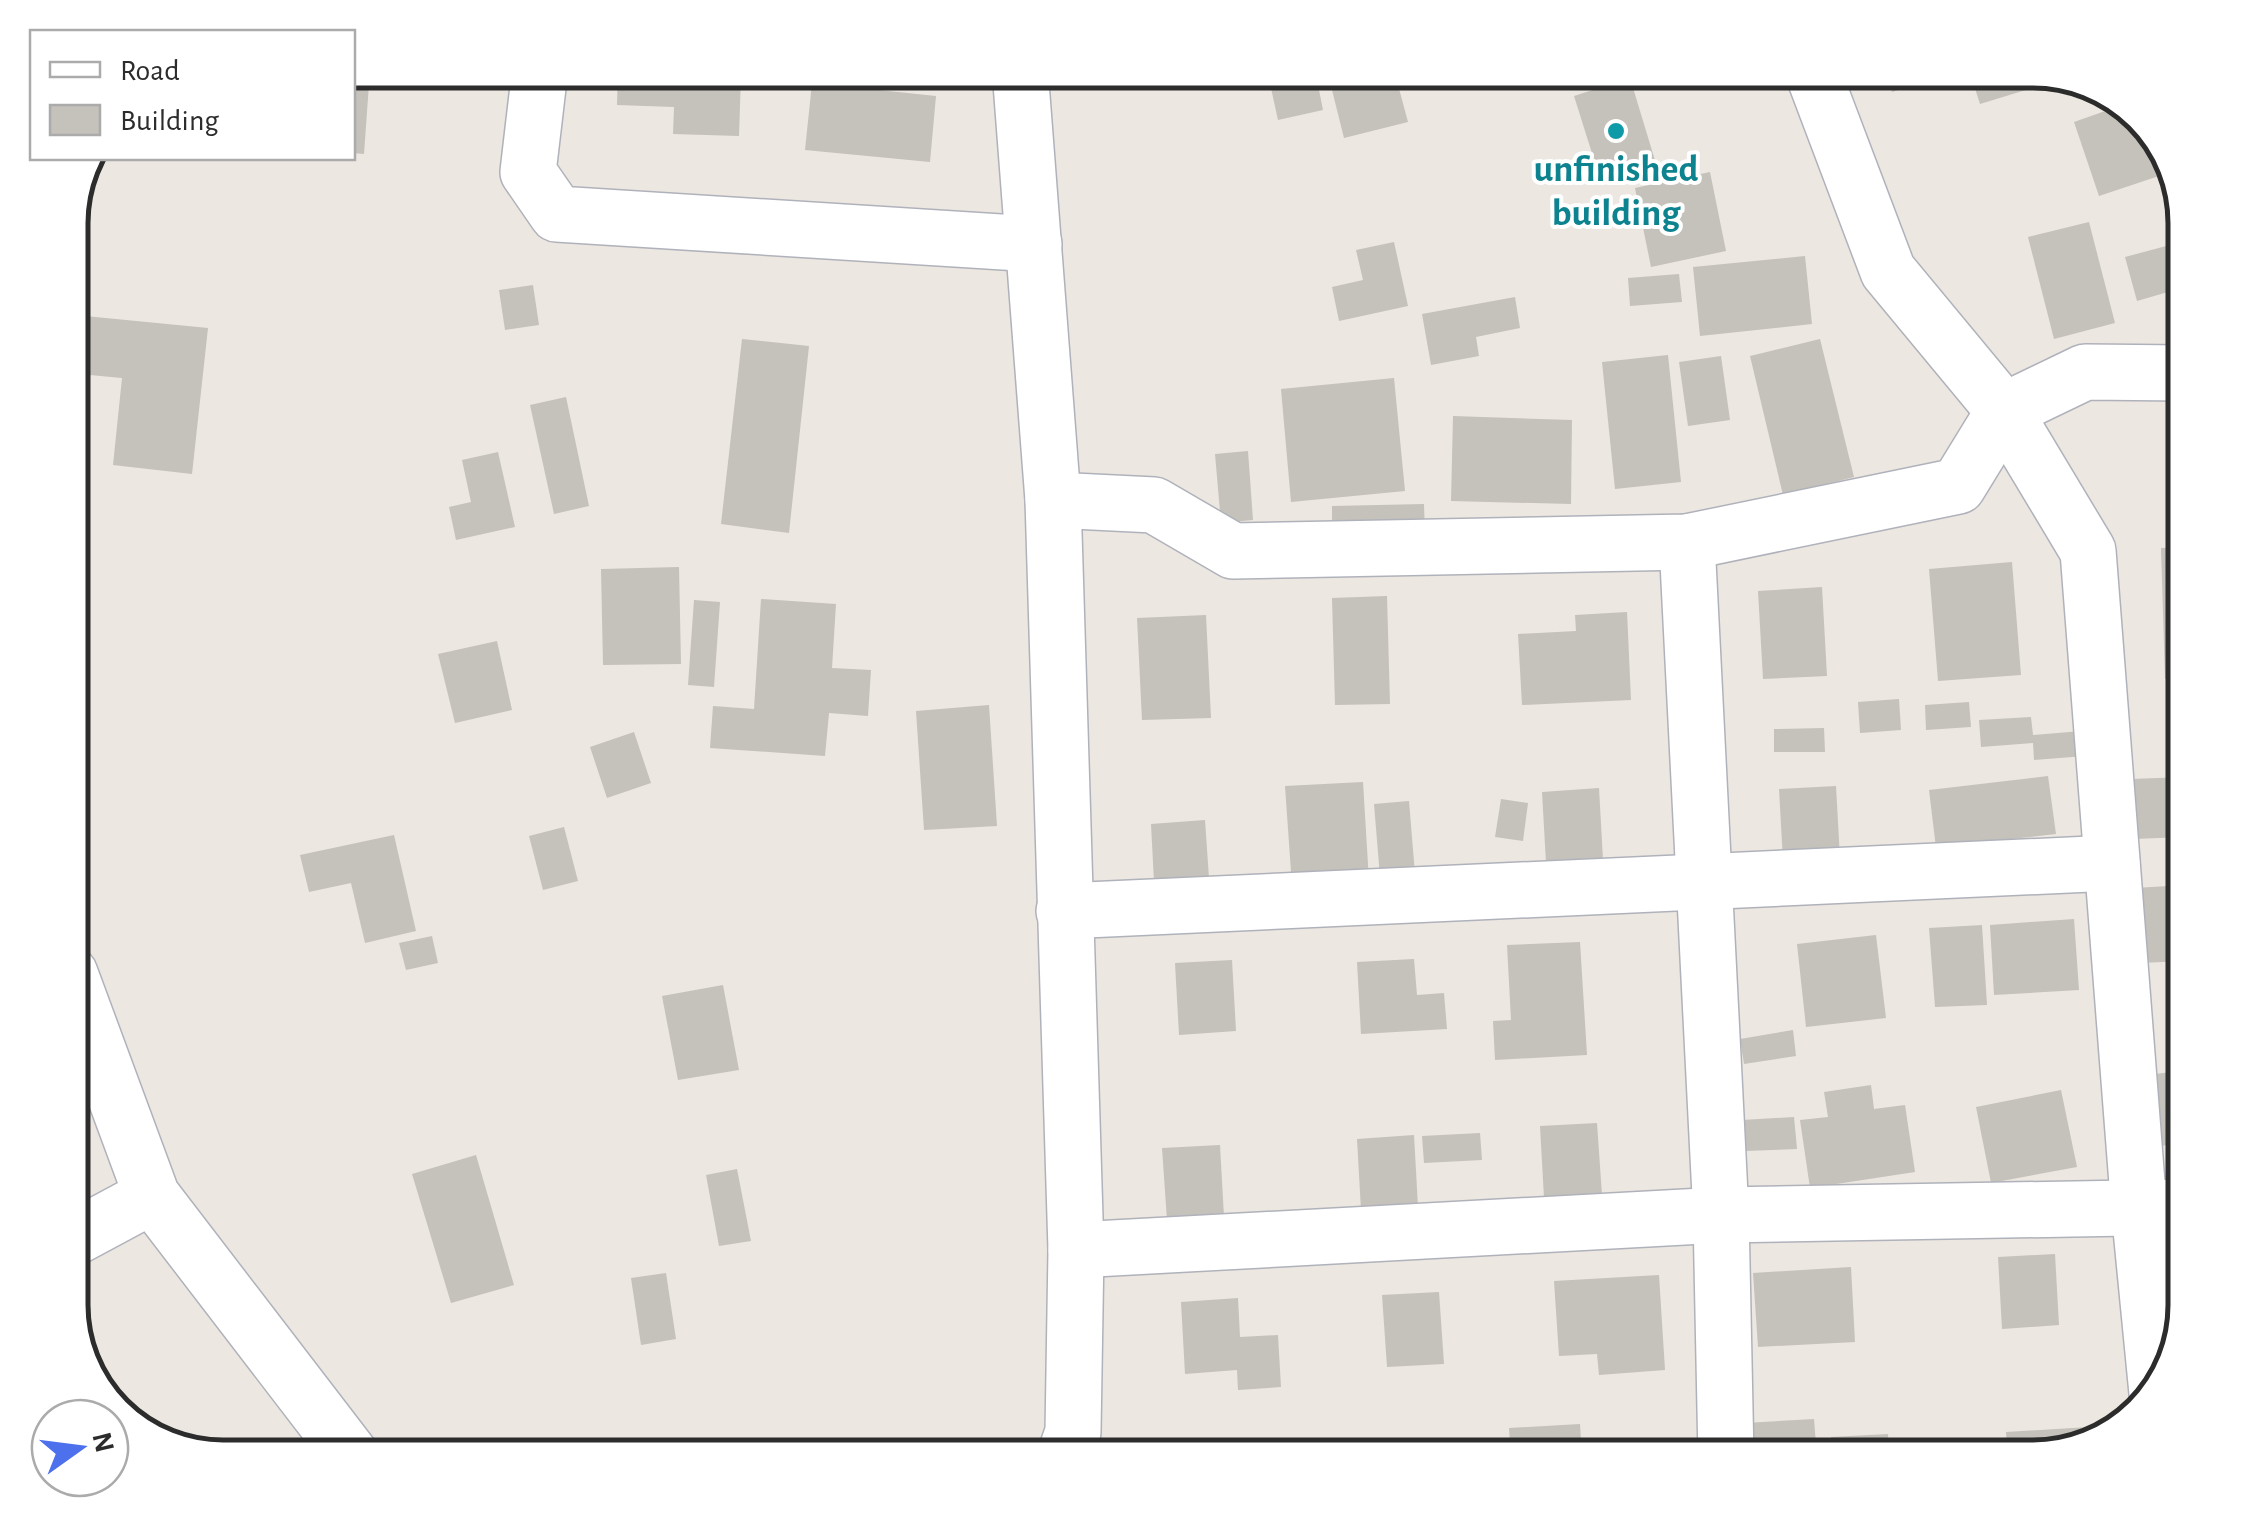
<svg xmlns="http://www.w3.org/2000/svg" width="2255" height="1528" font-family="'Alegreya Sans',sans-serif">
  <rect width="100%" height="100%" fill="#ece7e0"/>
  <g fill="#c5c1bb">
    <path d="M 352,70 L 370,70 L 364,154 L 352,153 Z"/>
    <path d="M 618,70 L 741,75 L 739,136 L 673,134 L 674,107 L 617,105 Z"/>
    <path d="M 1315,70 L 1323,110 L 1278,120 L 1269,79 Z"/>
    <path d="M 1327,70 L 1394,70 L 1408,122 L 1344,138 Z"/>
    <path d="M 1885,70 L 1958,70 L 1958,71 L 1892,92 Z"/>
    <path d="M 1990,70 L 2032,70 L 2038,72 L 2042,85 L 1980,104 L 1971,76 Z"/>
    <path d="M 1630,78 L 1657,167 L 1602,185 L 1574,96 Z"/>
    <path d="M 812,83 L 936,96 L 930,162 L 805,150 Z"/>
    <path d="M 2125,104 L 2145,125 L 2162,175 L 2099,196 L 2074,122 Z"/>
    <path d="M 1710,172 L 1726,251 L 1651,267 L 1635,188 Z"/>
    <path d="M 2089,222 L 2115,323 L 2054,339 L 2028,237 Z"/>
    <path d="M 2185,241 L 2185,287 L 2137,301 L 2125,257 Z"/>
    <path d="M 1394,242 L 1408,306 L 1339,321 L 1332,287 L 1363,280 L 1356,250 Z"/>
    <path d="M 1805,256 L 1812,324 L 1700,336 L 1693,267 Z"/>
    <path d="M 1679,274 L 1682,302 L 1630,306 L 1628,278 Z"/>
    <path d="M 533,285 L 539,325 L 505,330 L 499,290 Z"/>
    <path d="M 1515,297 L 1520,328 L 1476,337 L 1479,356 L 1431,365 L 1422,314 Z"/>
    <path d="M 85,316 L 208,328 L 192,474 L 113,465 L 122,378 L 79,374 Z"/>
    <path d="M 742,339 L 809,346 L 789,533 L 721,524 Z"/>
    <path d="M 1820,339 L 1854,477 L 1783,495 L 1750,356 Z"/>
    <path d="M 1668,355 L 1681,482 L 1615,489 L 1602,362 Z"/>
    <path d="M 1721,356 L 1730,420 L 1688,426 L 1679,362 Z"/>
    <path d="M 1394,378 L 1405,491 L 1291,502 L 1281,389 Z"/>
    <path d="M 566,397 L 589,506 L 554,514 L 530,405 Z"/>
    <path d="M 1453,416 L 1572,420 L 1571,504 L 1451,501 Z"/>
    <path d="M 1248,451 L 1253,520 L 1221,523 L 1215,454 Z"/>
    <path d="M 498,452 L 515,527 L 456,540 L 449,507 L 471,502 L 462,460 Z"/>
    <path d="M 1424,504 L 1425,538 L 1332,540 L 1332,506 Z"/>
    <path d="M 2185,547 L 2185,678 L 2165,679 L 2161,548 Z"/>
    <path d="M 2012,562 L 2021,675 L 1938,681 L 1929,569 Z"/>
    <path d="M 679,567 L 681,664 L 603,665 L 601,569 Z"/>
    <path d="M 1822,587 L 1827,676 L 1763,679 L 1758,591 Z"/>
    <path d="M 1387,596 L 1390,704 L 1335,705 L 1332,598 Z"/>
    <path d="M 761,599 L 836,604 L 832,668 L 871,670 L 868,716 L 829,713 L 825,756 L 710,748 L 713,706 L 754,709 Z"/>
    <path d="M 694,600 L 720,602 L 714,687 L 688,685 Z"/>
    <path d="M 1627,612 L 1631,700 L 1522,705 L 1518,634 L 1576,631 L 1575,615 Z"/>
    <path d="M 1206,615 L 1211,718 L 1142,720 L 1137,618 Z"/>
    <path d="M 497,641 L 512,710 L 455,723 L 438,654 Z"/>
    <path d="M 1899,699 L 1901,730 L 1860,733 L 1858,702 Z"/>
    <path d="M 1969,702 L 1971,727 L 1926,730 L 1925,705 Z"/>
    <path d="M 989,705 L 997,826 L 924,830 L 916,711 Z"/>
    <path d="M 2031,717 L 2033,735 L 2082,731 L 2085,756 L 2034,760 L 2033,743 L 1981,747 L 1979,720 Z"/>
    <path d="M 1824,728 L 1825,752 L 1774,752 L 1774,729 Z"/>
    <path d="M 634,732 L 651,783 L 607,798 L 590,747 Z"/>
    <path d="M 2048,776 L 2056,834 L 1936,848 L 1929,790 Z"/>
    <path d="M 2185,777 L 2185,837 L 2133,839 L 2131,779 Z"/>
    <path d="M 1363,782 L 1369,881 L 1292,886 L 1285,786 Z"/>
    <path d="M 1836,786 L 1840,858 L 1783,861 L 1779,789 Z"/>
    <path d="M 1599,788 L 1603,860 L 1546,863 L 1542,792 Z"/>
    <path d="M 1501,799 L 1528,803 L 1523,841 L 1495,837 Z"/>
    <path d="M 1409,801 L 1415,874 L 1380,877 L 1374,804 Z"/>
    <path d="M 1205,820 L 1209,878 L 1154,882 L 1151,824 Z"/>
    <path d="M 564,827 L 578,881 L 543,890 L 529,836 Z"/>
    <path d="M 394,835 L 416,931 L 365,943 L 351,883 L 309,892 L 300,855 Z"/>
    <path d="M 2185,885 L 2185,961 L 2140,963 L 2135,888 Z"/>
    <path d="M 2074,919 L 2079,990 L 1994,995 L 1990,925 Z"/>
    <path d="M 1982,925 L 1987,1005 L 1935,1007 L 1929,928 Z"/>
    <path d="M 1876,935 L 1886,1018 L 1806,1027 L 1797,944 Z"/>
    <path d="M 432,936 L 438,963 L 406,970 L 399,943 Z"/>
    <path d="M 1580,942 L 1587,1055 L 1495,1060 L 1493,1021 L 1511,1020 L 1507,945 Z"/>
    <path d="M 1414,959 L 1417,995 L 1444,993 L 1447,1029 L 1361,1034 L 1357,962 Z"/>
    <path d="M 1232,960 L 1236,1031 L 1179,1035 L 1175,963 Z"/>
    <path d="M 723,985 L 739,1070 L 678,1080 L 662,996 Z"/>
    <path d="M 1793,1030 L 1796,1056 L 1744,1064 L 1740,1039 Z"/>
    <path d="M 2185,1070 L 2185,1143 L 2143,1148 L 2134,1077 Z"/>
    <path d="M 1871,1085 L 1874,1109 L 1905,1105 L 1915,1172 L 1810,1188 L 1800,1120 L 1828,1117 L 1824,1092 Z"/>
    <path d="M 2061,1090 L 2077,1167 L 1991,1183 L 1976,1107 Z"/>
    <path d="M 1794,1117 L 1797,1149 L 1745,1151 L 1742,1120 Z"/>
    <path d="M 1597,1123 L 1602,1195 L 1544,1198 L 1540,1126 Z"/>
    <path d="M 1480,1133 L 1482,1160 L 1424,1163 L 1422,1136 Z"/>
    <path d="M 1414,1135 L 1418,1207 L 1361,1210 L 1357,1139 Z"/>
    <path d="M 1220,1145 L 1224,1217 L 1167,1220 L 1162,1148 Z"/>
    <path d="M 476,1155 L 514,1285 L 451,1303 L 412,1174 Z"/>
    <path d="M 737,1169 L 751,1241 L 719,1246 L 706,1175 Z"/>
    <path d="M 2055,1254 L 2059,1325 L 2002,1329 L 1998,1257 Z"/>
    <path d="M 2176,1261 L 2185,1261 L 2185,1306 L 2179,1326 Z"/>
    <path d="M 1851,1267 L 1855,1342 L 1758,1347 L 1753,1273 Z"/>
    <path d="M 666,1273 L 676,1339 L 641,1345 L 631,1278 Z"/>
    <path d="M 1659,1275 L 1665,1370 L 1599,1375 L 1597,1354 L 1559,1356 L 1554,1281 Z"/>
    <path d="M 1439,1292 L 1444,1364 L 1387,1367 L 1382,1295 Z"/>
    <path d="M 1238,1298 L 1240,1337 L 1278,1335 L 1281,1387 L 1238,1390 L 1237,1370 L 1185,1374 L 1181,1302 Z"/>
    <path d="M 1814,1419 L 1817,1458 L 1747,1458 L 1745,1423 Z"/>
    <path d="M 1580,1424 L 1582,1458 L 1511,1458 L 1509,1428 Z"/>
    <path d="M 2089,1427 L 2090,1444 L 2033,1458 L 2008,1458 L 2006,1432 Z"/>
    <path d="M 1888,1434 L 1889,1458 L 1832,1458 L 1831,1437 Z"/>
  </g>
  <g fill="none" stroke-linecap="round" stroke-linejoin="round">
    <defs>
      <g id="minor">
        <path d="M 540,70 L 528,172 L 557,214 L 1034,244"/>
        <path d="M 1020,70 L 1053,500 L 1076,1250 L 1073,1432 L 1064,1458"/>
        <path d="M 1812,70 L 1888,271 L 2004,411 L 2088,551 L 2139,1209 L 2157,1393"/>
        <path d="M 1053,500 L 1154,505 L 1233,551 L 1687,542 L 1958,486 L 2004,411 L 2085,372 L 2185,373"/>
        <path d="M 1687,542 L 1721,1215 L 1726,1458"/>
        <path d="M 1064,911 L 2112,863"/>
        <path d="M 1076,1250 L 1721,1215 L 2185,1207"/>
      </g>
      <g id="tertiary">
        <path d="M 70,974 L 152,1196 L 353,1458"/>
        <path d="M 70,1240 L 152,1196"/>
      </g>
    </defs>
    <use href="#minor" stroke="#b0b2bb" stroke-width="58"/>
    <use href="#tertiary" stroke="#b0b2bb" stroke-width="58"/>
    <use href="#minor" stroke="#fff" stroke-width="55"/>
    <use href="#tertiary" stroke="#fff" stroke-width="55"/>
  </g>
  <circle fill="#0f9aa8" stroke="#fff" stroke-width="4" cx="1616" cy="131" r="10"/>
  <g text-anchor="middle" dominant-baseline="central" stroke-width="8" stroke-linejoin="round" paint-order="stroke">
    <g font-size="38" font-weight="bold" fill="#0d838f" stroke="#fff">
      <text x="1616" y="170">unfinished<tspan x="1616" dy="44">building</tspan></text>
    </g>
  </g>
  <path d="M0 0H2255V1528H0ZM223 88H2033A135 135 0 0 1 2168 223V1305A135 135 0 0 1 2033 1440H223A135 135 0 0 1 88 1305V223A135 135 0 0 1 223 88Z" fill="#fff" fill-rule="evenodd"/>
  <path fill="none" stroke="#2c2c2c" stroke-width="5" d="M223 88H2033A135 135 0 0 1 2168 223V1305A135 135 0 0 1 2033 1440H223A135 135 0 0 1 88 1305V223A135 135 0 0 1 223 88Z"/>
  <rect x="30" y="30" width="325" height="130" fill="#ffffff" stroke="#ababab" stroke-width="2.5"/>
  <rect x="50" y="62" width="50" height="15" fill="#ffffff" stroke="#ababab" stroke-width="2.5"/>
  <text x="120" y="80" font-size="30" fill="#2c2c2c">Road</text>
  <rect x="50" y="105" width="50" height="30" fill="#c5c1bb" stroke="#ababab" stroke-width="2.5"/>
  <text x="120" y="130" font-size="30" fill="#2c2c2c">Building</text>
  <g transform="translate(80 1448) rotate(76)"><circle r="48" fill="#ffffff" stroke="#ababab" stroke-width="2.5"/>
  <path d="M0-8L18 38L0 25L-18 38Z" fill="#4d70ec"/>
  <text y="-15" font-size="28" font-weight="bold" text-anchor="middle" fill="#2c2c2c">N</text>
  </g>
</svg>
